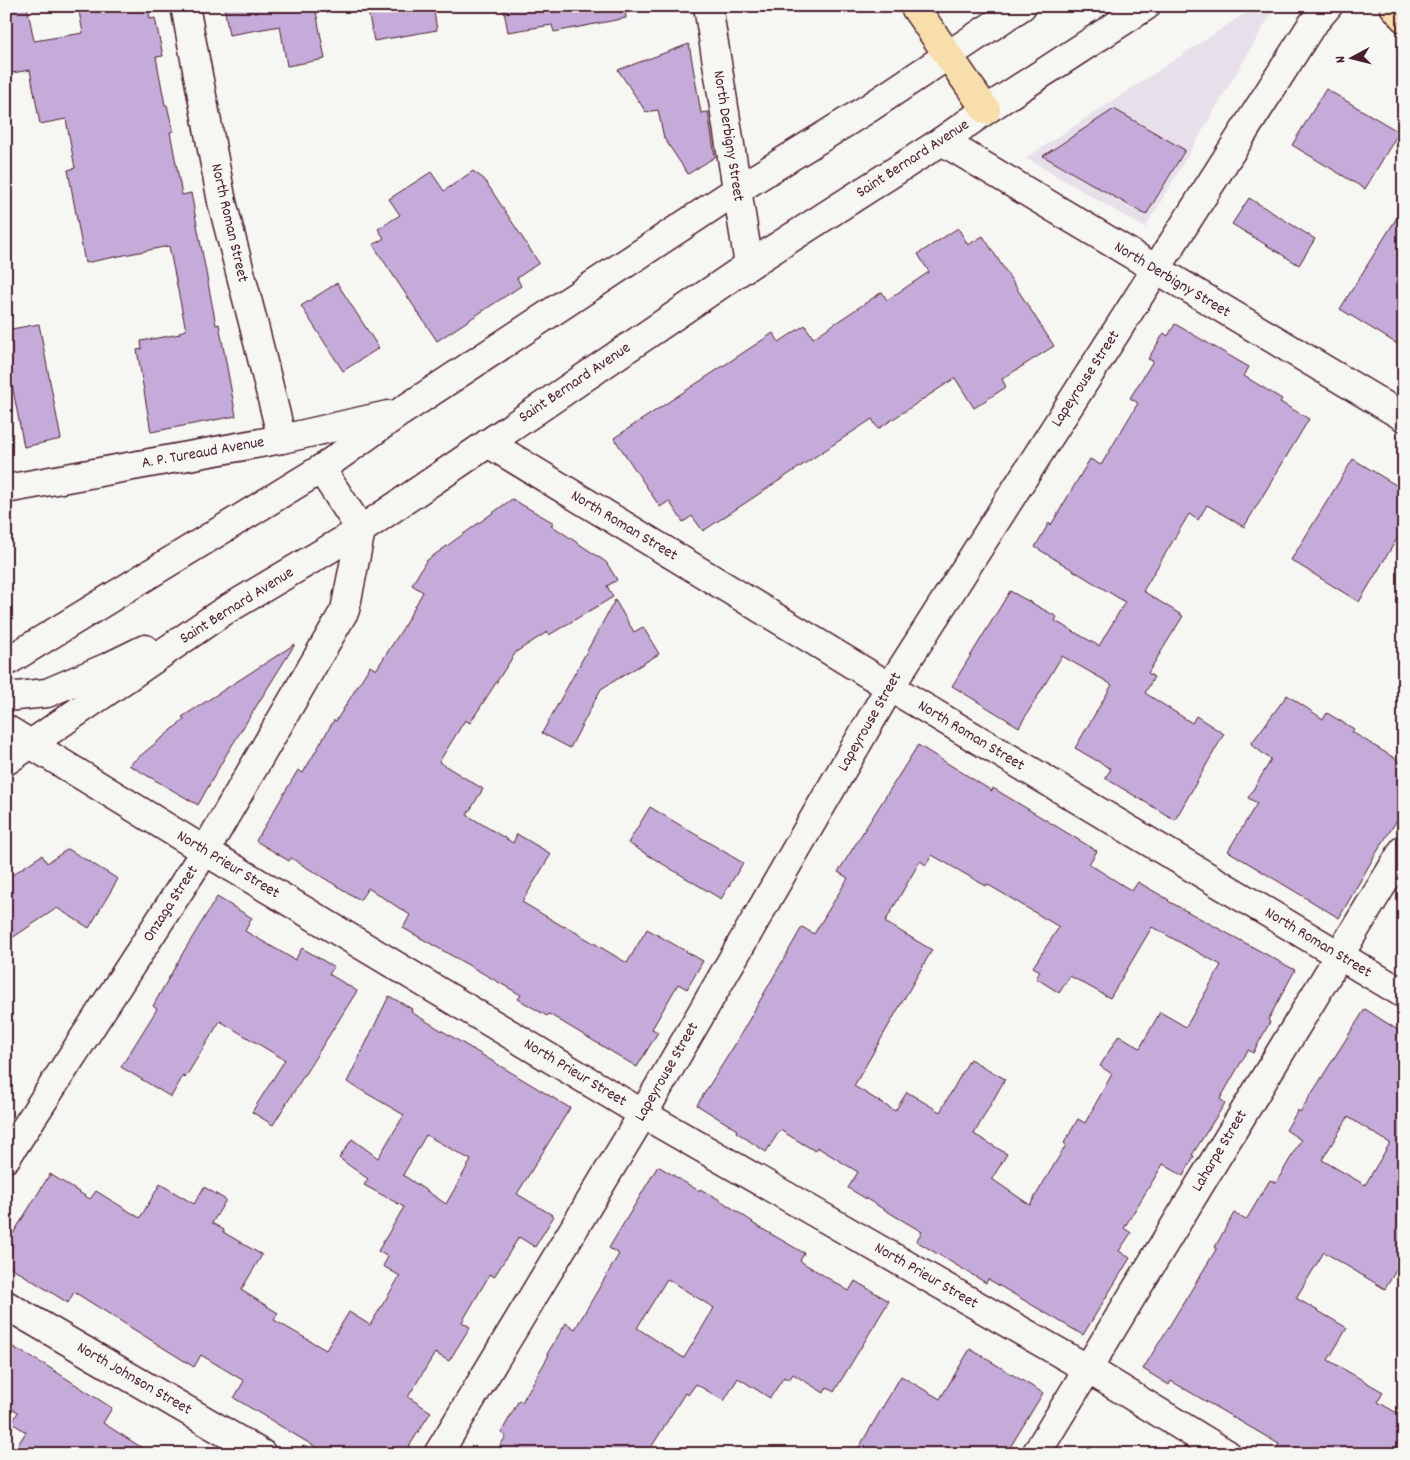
<svg xmlns="http://www.w3.org/2000/svg" width="1410" height="1460" font-family="Dekko,sans-serif">
  <rect width="100%" height="100%" fill="#f6f6f2"/>
  <filter id="ink" filterUnits="userSpaceOnUse"><feTurbulence type="fractalNoise" baseFrequency=".02" numOctaves="2"/><feDisplacementMap in="SourceGraphic" scale="10" xChannelSelector="R" yChannelSelector="G"/><feConvolveMatrix kernelMatrix="1 2 1 2 8 2 1 2 1" color-interpolation-filters="sRGB"/></filter>
  <g filter="url(#ink)">
    <path fill="#e7e0ea" d="M 1256,6 L 1276,6 L 1145,228 L 1026,158 Z"/>
    <g fill="#c5abd9" stroke="#4a1f2b" fill-rule="evenodd">
      <path d="M 6,6 L 27,6 L 34,41 L 83,33 L 78,6 L 148,6 L 150,19 L 155,18 L 163,56 L 156,57 L 165,105 L 167,105 L 173,131 L 170,132 L 182,195 L 191,193 L 216,325 L 219,324 L 236,416 L 151,432 L 137,350 L 142,349 L 141,341 L 180,334 L 179,332 L 186,330 L 169,246 L 85,263 L 68,170 L 75,168 L 66,119 L 40,124 L 30,70 L 12,73 L 11,69 L 6,70 Z"/>
      <path d="M 224,6 L 315,6 L 325,59 L 287,66 L 280,26 L 229,35 Z"/>
      <path d="M 367,6 L 433,6 L 437,30 L 374,41 Z"/>
      <path d="M 503,6 L 625,6 L 626,18 L 554,32 L 552,25 L 508,32 Z"/>
      <path d="M 689,44 L 701,113 L 708,112 L 715,157 L 688,174 L 664,138 L 658,110 L 646,112 L 618,70 Z"/>
      <path d="M 1326,89 L 1399,132 L 1365,189 L 1292,145 Z"/>
      <path d="M 1114,109 L 1185,150 L 1146,215 L 1043,156 Z"/>
      <path d="M 473,171 L 484,179 L 539,263 L 517,278 L 521,286 L 437,341 L 373,245 L 384,238 L 378,229 L 400,215 L 389,199 L 431,172 L 444,191 Z"/>
      <path d="M 1249,198 L 1315,239 L 1299,265 L 1232,224 Z"/>
      <path d="M 1404,206 L 1404,348 L 1340,309 Z"/>
      <path d="M 958,228 L 968,245 L 983,236 L 1054,346 L 1002,379 L 1006,387 L 974,408 L 955,378 L 878,429 L 872,419 L 703,531 L 692,516 L 683,522 L 669,501 L 660,507 L 614,438 L 773,333 L 779,342 L 805,325 L 813,338 L 882,292 L 887,300 L 929,272 L 918,254 Z"/>
      <path d="M 337,283 L 379,348 L 343,371 L 301,306 Z"/>
      <path d="M 39,324 L 61,439 L 24,447 L 6,353 L 6,330 Z"/>
      <path d="M 1175,324 L 1249,367 L 1244,376 L 1282,399 L 1280,402 L 1309,419 L 1244,527 L 1207,505 L 1198,520 L 1189,514 L 1143,591 L 1183,616 L 1148,673 L 1154,677 L 1145,693 L 1192,723 L 1196,716 L 1224,734 L 1175,820 L 1105,778 L 1111,769 L 1075,748 L 1112,685 L 1104,680 L 1062,656 L 1019,727 L 952,686 L 1010,591 L 1057,617 L 1055,621 L 1099,646 L 1125,602 L 1035,547 L 1049,523 L 1051,525 L 1090,459 L 1101,465 L 1138,403 L 1130,398 L 1153,361 L 1148,359 L 1164,333 L 1168,336 Z"/>
      <path d="M 1353,459 L 1404,490 L 1404,527 L 1359,602 L 1291,560 Z"/>
      <path d="M 512,499 L 554,523 L 551,525 L 606,562 L 617,580 L 607,586 L 613,597 L 549,635 L 547,632 L 516,652 L 470,723 L 465,720 L 439,762 L 483,789 L 467,815 L 513,843 L 517,834 L 551,854 L 522,902 L 564,927 L 565,926 L 627,963 L 647,929 L 703,961 L 687,989 L 678,984 L 652,1029 L 658,1032 L 637,1067 L 549,1014 L 547,1016 L 518,999 L 521,995 L 403,928 L 410,915 L 368,888 L 360,900 L 291,858 L 289,861 L 256,841 L 298,770 L 303,773 L 334,720 L 336,721 L 370,666 L 376,670 L 403,628 L 423,592 L 412,585 L 426,561 Z"/>
      <path d="M 615,600 L 634,632 L 643,627 L 659,654 L 601,689 L 570,748 L 542,733 Z"/>
      <path d="M 295,644 L 226,755 L 198,805 L 129,765 L 185,719 L 182,717 Z"/>
      <path d="M 1287,695 L 1323,719 L 1327,713 L 1354,729 L 1352,732 L 1404,764 L 1404,809 L 1375,855 L 1339,918 L 1228,851 L 1257,803 L 1248,798 L 1271,760 L 1251,744 Z"/>
      <path d="M 918,745 L 992,791 L 993,788 L 1097,851 L 1089,864 L 1132,891 L 1138,882 L 1169,900 L 1168,901 L 1295,970 L 1268,1020 L 1270,1022 L 1253,1053 L 1248,1050 L 1220,1099 L 1225,1103 L 1192,1155 L 1194,1156 L 1183,1176 L 1163,1164 L 1124,1228 L 1131,1233 L 1119,1251 L 1130,1258 L 1083,1335 L 988,1279 L 986,1283 L 916,1241 L 922,1232 L 848,1188 L 858,1172 L 817,1147 L 815,1151 L 780,1130 L 766,1152 L 736,1132 L 737,1130 L 697,1105 L 734,1046 L 802,927 L 814,934 L 848,878 L 838,872 ZM 932,855 L 986,886 L 987,884 L 1059,927 L 1033,967 L 1040,971 L 1036,978 L 1059,993 L 1070,976 L 1110,998 L 1152,927 L 1221,965 L 1186,1027 L 1160,1012 L 1140,1048 L 1119,1035 L 1100,1066 L 1112,1074 L 1085,1123 L 1078,1119 L 1064,1143 L 1066,1145 L 1030,1205 L 992,1179 L 1007,1154 L 974,1134 L 1005,1079 L 970,1059 L 940,1112 L 907,1092 L 895,1111 L 854,1086 L 932,950 L 885,922 L 920,861 L 926,865 Z"/>
      <path d="M 650,807 L 743,863 L 721,899 L 628,843 Z"/>
      <path d="M 68,849 L 118,879 L 89,928 L 57,908 L 6,942 L 6,879 L 42,855 L 47,863 Z"/>
      <path d="M 217,897 L 252,918 L 245,931 L 295,960 L 302,948 L 334,967 L 329,974 L 357,991 L 273,1125 L 252,1112 L 285,1060 L 220,1021 L 185,1078 L 183,1076 L 171,1097 L 121,1067 L 157,1009 L 153,1006 L 184,951 Z"/>
      <path d="M 389,996 L 412,1009 L 411,1012 L 570,1108 L 517,1194 L 554,1216 L 535,1247 L 519,1237 L 494,1277 L 490,1274 L 462,1322 L 470,1327 L 449,1361 L 435,1353 L 408,1397 L 431,1412 L 404,1454 L 327,1454 L 234,1398 L 244,1381 L 201,1355 L 194,1367 L 74,1292 L 68,1303 L 6,1264 L 6,1245 L 50,1174 L 90,1199 L 96,1191 L 140,1218 L 160,1184 L 194,1204 L 204,1187 L 226,1200 L 212,1223 L 224,1230 L 223,1232 L 262,1255 L 241,1290 L 278,1313 L 274,1320 L 326,1350 L 349,1312 L 370,1325 L 400,1276 L 383,1266 L 388,1257 L 378,1251 L 404,1207 L 364,1185 L 368,1179 L 339,1158 L 352,1139 L 378,1158 L 404,1115 L 347,1082 ZM 426,1135 L 471,1160 L 446,1204 L 403,1175 Z"/>
      <path d="M 1365,1009 L 1404,1034 L 1404,1257 L 1385,1289 L 1324,1252 L 1296,1298 L 1347,1328 L 1328,1360 L 1383,1392 L 1378,1402 L 1404,1417 L 1404,1444 L 1398,1454 L 1273,1454 L 1279,1444 L 1171,1381 L 1169,1385 L 1143,1369 L 1217,1248 L 1215,1247 L 1234,1213 L 1246,1220 L 1270,1180 L 1276,1183 L 1301,1140 L 1286,1130 L 1298,1110 L 1300,1112 ZM 1348,1117 L 1390,1143 L 1365,1185 L 1322,1160 Z"/>
      <path d="M 658,1166 L 699,1191 L 700,1189 L 720,1200 L 753,1222 L 752,1223 L 804,1253 L 800,1261 L 849,1291 L 855,1281 L 889,1301 L 834,1392 L 827,1387 L 824,1393 L 793,1374 L 789,1380 L 784,1377 L 770,1398 L 738,1378 L 724,1401 L 696,1384 L 688,1395 L 685,1393 L 647,1454 L 495,1454 L 506,1436 L 501,1433 L 519,1400 L 522,1402 L 549,1355 L 547,1354 L 566,1323 L 575,1329 L 619,1254 L 609,1248 ZM 667,1279 L 714,1308 L 684,1358 L 637,1328 Z"/>
      <path d="M 6,1343 L 47,1366 L 112,1408 L 103,1423 L 152,1454 L 12,1454 L 26,1432 L 12,1423 L 18,1412 L 6,1405 Z"/>
      <path d="M 970,1349 L 1043,1393 L 1006,1454 L 855,1454 L 901,1376 L 940,1399 Z"/>
    </g>
    <g fill="none" stroke-linecap="round" stroke-linejoin="round">
      <defs>
        <g id="street">
          <path d="M 185,6 L 222,202 L 253,322 L 282,439"/>
          <path d="M 708,6 L 749,265"/>
          <path d="M 942,141 L 1404,417"/>
          <path d="M 488,443 L 890,687 L 1404,994"/>
          <path d="M 6,729 L 205,851 L 643,1114 L 1088,1369 L 1227,1454"/>
          <path d="M 6,1158 L 205,851 L 345,610 L 361,530"/>
          <path d="M 6,1305 L 262,1454"/>
          <path d="M 438,1454 L 643,1114 L 890,687 L 1311,26 L 1328,6"/>
          <path d="M 1036,1454 L 1404,849"/>
        </g>
        <g id="secondary">
          <path d="M 321,469 L 361,530"/>
          <path d="M 6,489 L 282,439 L 388,415"/>
          <path d="M 6,662 L 321,469 L 399,413 L 737,190 L 869,108 L 1022,6"/>
          <path d="M 6,697 L 47,693 L 108,667 L 145,649"/>
          <path d="M 6,761 L 221,613 L 361,530 L 749,265 L 942,141 L 986,110 L 1146,6"/>
        </g>
        <g id="highway">
          <path d="M 914,6 L 986,110"/>
          <path d="M 1394,6 L 1404,18"/>
        </g>
      </defs>
      <use href="#street" stroke="#4a1f2b" stroke-width="31"/>
      <use href="#secondary" stroke="#4a1f2b" stroke-width="31"/>
      <use href="#highway" stroke="#4a1f2b" stroke-width="31"/>
      <use href="#street" stroke="#f6f6f2" stroke-width="28"/>
      <use href="#secondary" stroke="#f6f6f2" stroke-width="28"/>
      <use href="#highway" stroke="#f8deab" stroke-width="28"/>
    </g>
  </g>
  <g text-anchor="middle" dominant-baseline="central" stroke-width="4" stroke-linejoin="round" paint-order="stroke">
    <g font-size="16" fill="#4a1f2b" stroke="#f6f6f2">
      <text transform="translate(728 136) rotate(81)">North Derbigny Street</text>
      <text transform="translate(913 159) rotate(-33)">Saint Bernard Avenue</text>
      <text transform="translate(229 223) rotate(77)">North Roman Street</text>
      <text transform="translate(1172 280) rotate(31)">North Derbigny Street</text>
      <text transform="translate(1086 379) rotate(-57)">Lapeyrouse Street</text>
      <text transform="translate(575 383) rotate(-34)">Saint Bernard Avenue</text>
      <text transform="translate(203 453) rotate(-10)">A. P. Tureaud Avenue</text>
      <text transform="translate(624 526) rotate(31)">North Roman Street</text>
      <text transform="translate(237 606) rotate(-32)">Saint Bernard Avenue</text>
      <text transform="translate(870 722) rotate(-60)">Lapeyrouse Street</text>
      <text transform="translate(971 736) rotate(31)">North Roman Street</text>
      <text transform="translate(228 865) rotate(31)">North Prieur Street</text>
      <text transform="translate(171 904) rotate(-57)">Onzaga Street</text>
      <text transform="translate(1318 943) rotate(31)">North Roman Street</text>
      <text transform="translate(667 1072) rotate(-60)">Lapeyrouse Street</text>
      <text transform="translate(575 1073) rotate(31)">North Prieur Street</text>
      <text transform="translate(1220 1151) rotate(-59)">Laharpe Street</text>
      <text transform="translate(926 1276) rotate(30)">North Prieur Street</text>
      <text transform="translate(134 1379) rotate(30)">North Johnson Street</text>
    </g>
  </g>
  <rect width="1410" height="1460" fill="none" stroke="#f6f6f2" stroke-width="25"/>
  <rect x="12" y="12" width="1385" height="1435" fill="none" stroke="#4a1f2b" stroke-width="2" filter="url(#ink)"/>
  <g transform="translate(1352 58) rotate(263)" stroke="#f6f6f2" stroke-width="4" paint-order="stroke">
  <path d="M0-4L9 19L0 12L-9 19Z" fill="#4a1f2b"/>
  <text y="-8" font-size="14" font-weight="bold" text-anchor="middle" fill="#4a1f2b">N</text>
  </g>
</svg>
